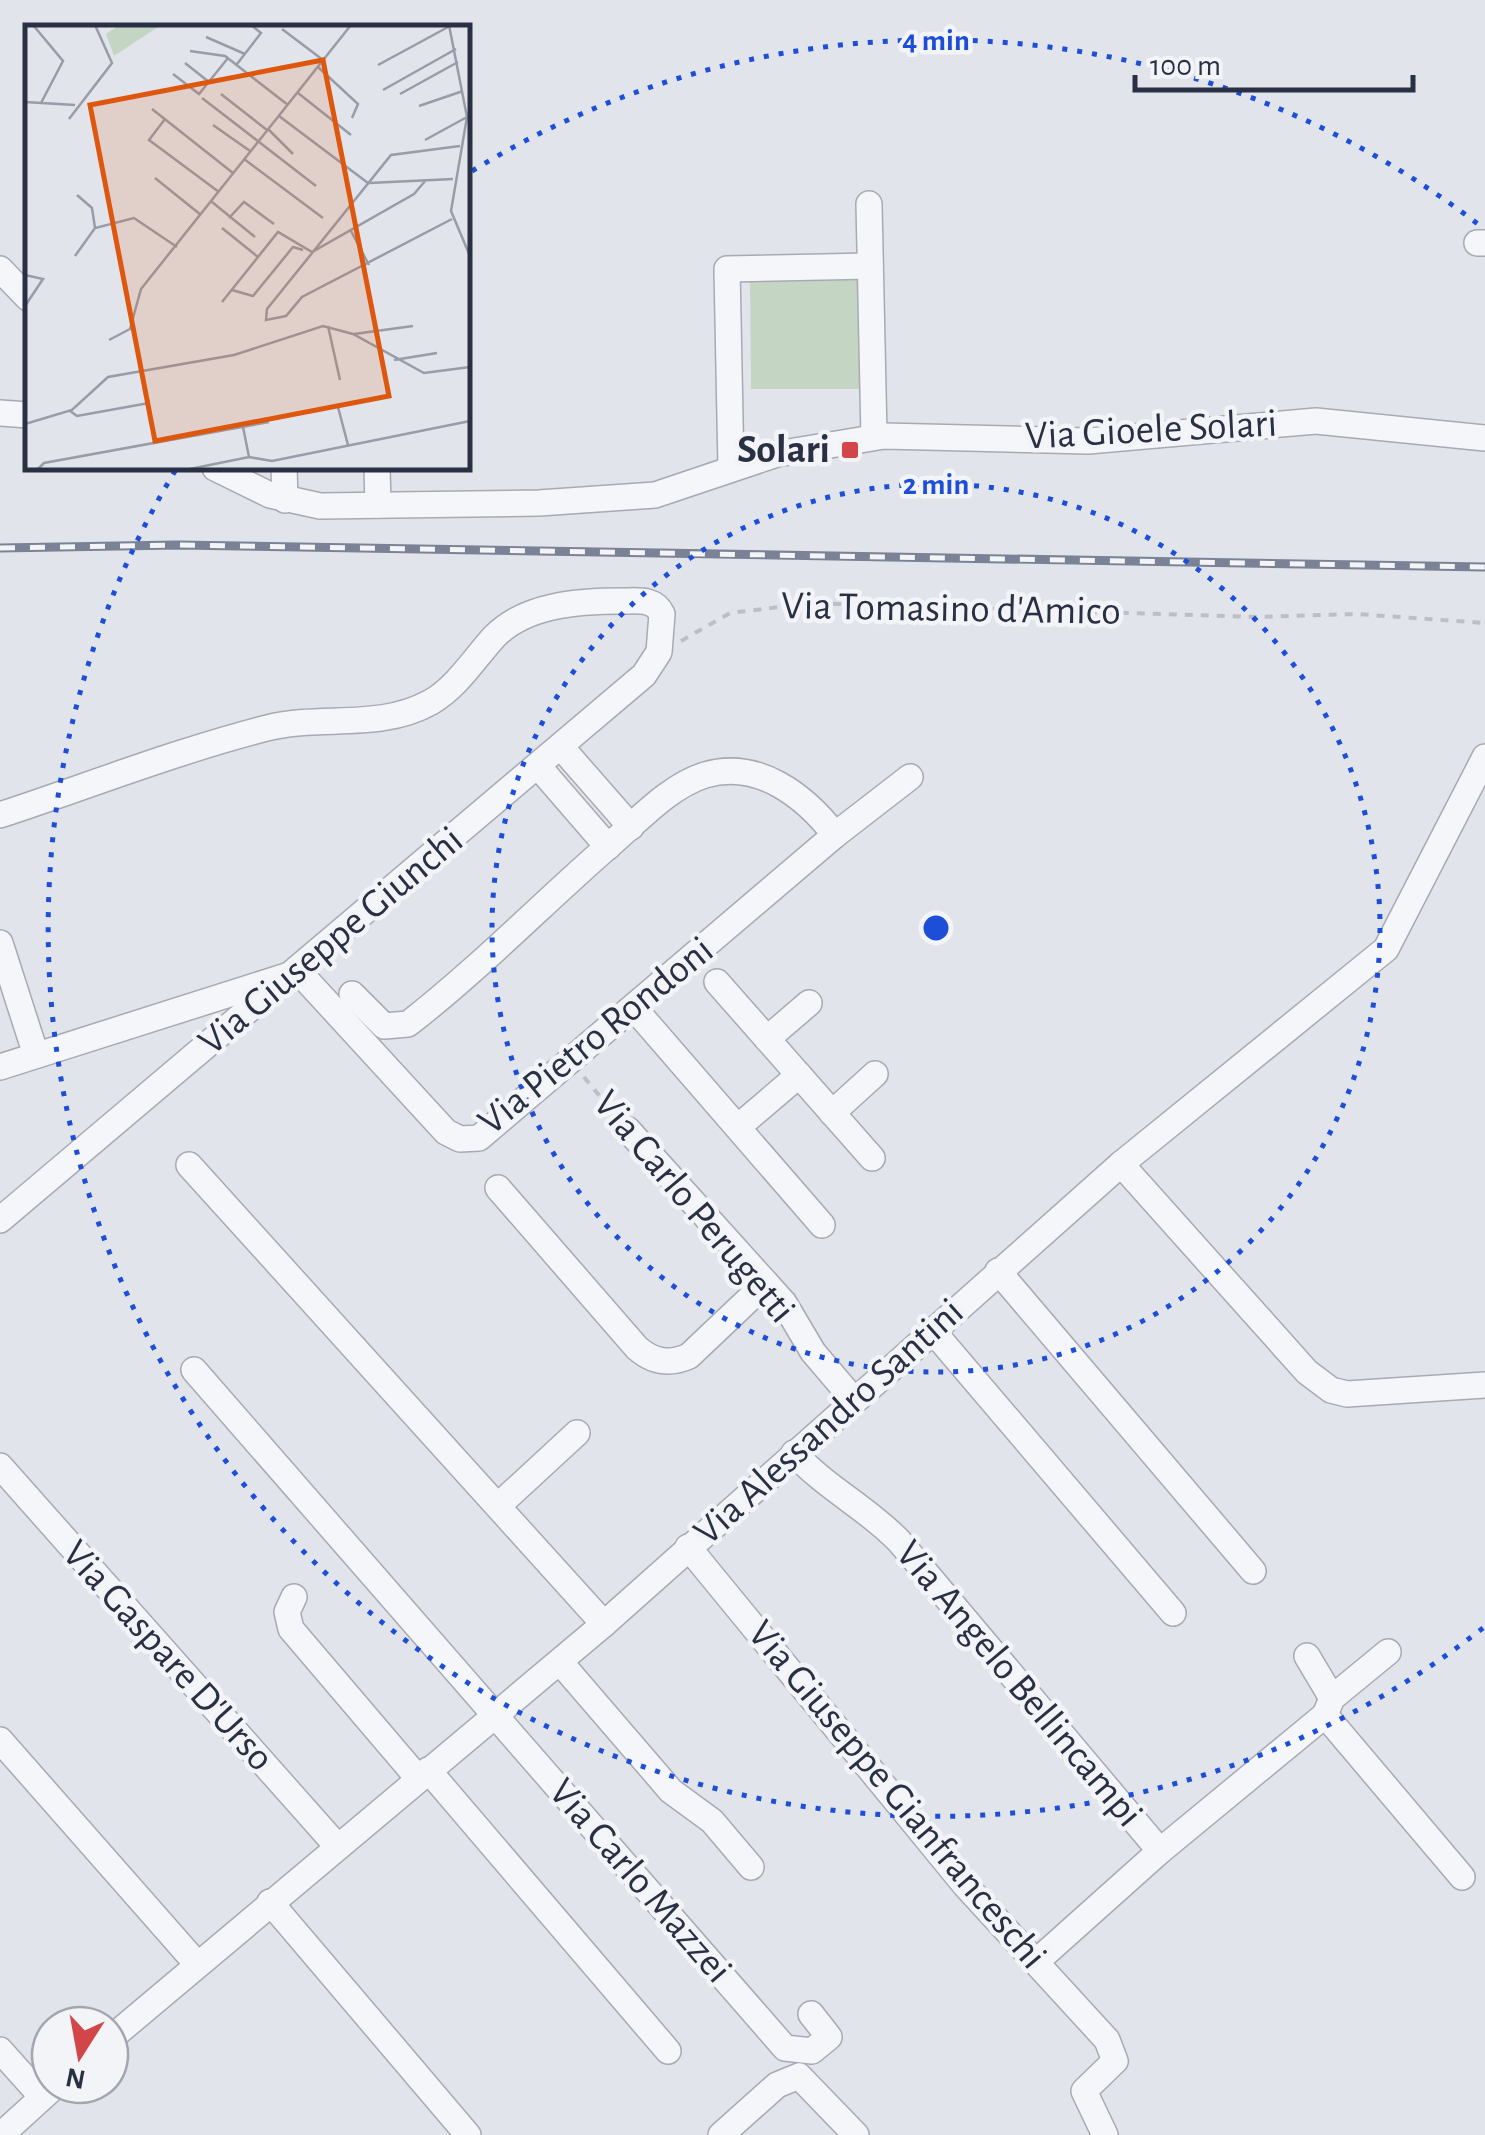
<svg xmlns="http://www.w3.org/2000/svg" width="1485" height="2135" font-family="'Alegreya Sans',sans-serif">
  <rect width="100%" height="100%" fill="#e2e4eb"/>
  <path fill="#c5d5c3" d="M 865,279 L 865,389 L 751,389 L 750,280 Z"/>
  <g fill="none" stroke-linecap="round" stroke-linejoin="round">
    <defs>
      <g id="minor">
        <path d="M 869,204 L 874,437"/>
        <path d="M 1477,243 L 1485,243"/>
        <path d="M 0,269 L 28,298"/>
        <path d="M 0,413 L 28,415"/>
        <path d="M 215,468 L 270,495 L 320,506 L 539,503 L 655,495 L 777,454 L 884,436 L 1088,441 L 1316,421 L 1485,438"/>
        <path d="M 284,468 L 285,500"/>
        <path d="M 377,468 L 378,505"/>
        <path d="M 731,469 L 727,269 L 870,266"/>
        <path d="M 561,747 L 631,827"/>
        <path d="M 538,766 L 608,847"/>
        <path d="M 0,815 C 88,786 177,751 267,728 C 321,714 379,731 431,702 C 457,687 474,659 494,637 C 526,604 580,601 623,601 C 638,601 654,598 662,614 L 659,652 L 644,675 L 0,1220"/>
        <path d="M 0,943 L 36,1055"/>
        <path d="M 717,982 L 872,1158"/>
        <path d="M 352,994 L 384,1026 L 408,1024 C 480,968 545,901 613,842 C 641,818 670,786 705,775 C 758,759 805,796 835,835"/>
        <path d="M 634,1008 L 822,1225"/>
        <path d="M 767,1039 L 809,1003"/>
        <path d="M 0,1067 L 299,972 L 446,1132 L 460,1139 L 479,1138 L 835,835 L 910,777"/>
        <path d="M 832,1113 L 875,1074"/>
        <path d="M 738,1127 L 799,1075"/>
        <path d="M 628,1130 L 784,1303 L 813,1352 L 853,1399"/>
        <path d="M 1121,1164 L 1307,1372 L 1331,1390 L 1347,1394 L 1485,1385"/>
        <path d="M 189,1165 L 604,1624"/>
        <path d="M 498,1188 L 637,1348 C 653,1362 669,1365 689,1356 L 766,1283"/>
        <path d="M 998,1271 L 1253,1571"/>
        <path d="M 932,1330 L 1173,1613"/>
        <path d="M 194,1370 L 785,2048 L 812,2051 L 829,2037 L 811,2014"/>
        <path d="M 794,1453 C 827,1489 866,1507 899,1541 L 1160,1851 L 1037,1961"/>
        <path d="M 0,1466 L 337,1846"/>
        <path d="M 499,1505 L 577,1433"/>
        <path d="M 688,1547 L 965,1885 L 1107,2040 L 1115,2061 L 1084,2091 L 1105,2135"/>
        <path d="M 294,1597 L 287,1612 L 291,1629 L 418,1778"/>
        <path d="M 1307,1656 L 1332,1698"/>
        <path d="M 560,1662 L 671,1791 L 712,1821 L 751,1867"/>
        <path d="M 1325,1715 L 1332,1698 L 1388,1652"/>
        <path d="M 0,1740 L 197,1964"/>
        <path d="M 428,1770 L 668,2051"/>
        <path d="M 1160,1851 L 1325,1715 L 1462,1877"/>
        <path d="M 270,1902 L 468,2135"/>
        <path d="M 110,2039 L 604,1624 L 1121,1164 L 1386,949 L 1485,757"/>
        <path d="M 0,2050 L 42,2097"/>
        <path d="M 1,2135 L 56,2085"/>
        <path d="M 721,2135 L 777,2085 L 799,2076 L 856,2135"/>
      </g>
    </defs>
    <use href="#minor" stroke="#a7aab5" stroke-width="28"/>
    <g stroke="#bcbfc6" stroke-width="4" stroke-dasharray="8 8" stroke-linecap="butt">
      <path d="M 681,641 L 730,613 L 812,603 L 1257,617 L 1357,614 L 1485,623"/>
      <path d="M 584,1077 L 616,1116"/>
    </g>
    <use href="#minor" stroke="#f5f6f9" stroke-width="25"/>
    <defs>
      <path id="rail" d="M 0,548 L 177,545 L 1485,567"/>
    </defs>
    <use href="#rail" stroke="#7b8295" stroke-width="9"/>
    <use href="#rail" stroke="#f2f4f8" stroke-width="5" stroke-dasharray="15" stroke-linecap="butt"/>
  </g>
  <g fill="none" stroke="#1d4ed8" stroke-width="5" stroke-dasharray="5 10">
    <circle cx="936" cy="928" r="444"/>
    <path d="M1483 1628A888 888 0 0 1 175 471M472 171A888 888 0 0 1 1483 228"/>
  </g>
  <rect fill="#d24549" stroke="#f2f4f8" stroke-width="4" x="840" y="440" width="20" height="20" rx="5"/>
  <g text-anchor="middle" dominant-baseline="central" stroke-width="9" stroke-linejoin="round" paint-order="stroke">
    <g font-size="40" fill="#2a3043" stroke="#f2f4f8">
      <text transform="translate(1151 430) rotate(-3)">Via Gioele Solari</text>
      <text transform="translate(951 609) rotate(1)">Via Tomasino d'Amico</text>
      <text transform="translate(331 941) rotate(-40)">Via Giuseppe Giunchi</text>
      <text transform="translate(596 1036) rotate(-39)">Via Pietro Rondoni</text>
      <text transform="translate(694 1207) rotate(50)">Via Carlo Perugetti</text>
      <text transform="translate(829 1422) rotate(-42)">Via Alessandro Santini</text>
      <text transform="translate(168 1656) rotate(48)">Via Gaspare D'Urso</text>
      <text transform="translate(1019 1684) rotate(50)">Via Angelo Bellincampi</text>
      <text transform="translate(897 1795) rotate(50)">Via Giuseppe Gianfranceschi</text>
      <text transform="translate(640 1881) rotate(49)">Via Carlo Mazzei</text>
    </g>
    <g font-size="40" font-weight="bold" fill="#2a3043" stroke="#f2f4f8" text-anchor="end">
      <text x="830" y="450">Solari</text>
    </g>
  </g>
  <g transform="translate(25 25)">
    <rect width="445" height="445" fill="#e2e4eb"/>
    <path d="M 94,0 L 136,0 L 89,31 L 81,9 Z" fill="#c5d5c3"/>
    <path fill="none" stroke="#989ca8" stroke-width="2.5" d="M 8,0 L 38,36 L 16,78M 424,0 L 442,92 L 426,186 L 445,231M 257,4 L 298,35M 181,12 L 220,29M 165,26 L 200,31 L 263,80M 160,38 L 184,57M 212,39 L 236,8 L 226,0M 353,40 L 425,1M 293,42 L 333,79 L 327,93M 148,49 L 174,69 L 203,33M 358,65 L 431,24M 273,68 L 326,110M 196,69 L 242,105M 375,69 L 433,37M 177,73 L 291,161M 0,77 L 50,80M 394,81 L 438,66M 127,84 L 208,148M 254,91 L 343,158M 44,94 L 87,38 L 70,0M 140,94 L 124,115 L 194,167M 188,100 L 225,126M 243,104 L 268,129M 400,115 L 442,92M 219,134 L 298,193M 130,153 L 176,190M 344,158 L 428,154M 52,170 L 67,183 L 70,203M 187,177 L 230,212M 204,193 L 219,177 L 249,199M 427,194 L 277,272 L 261,291 L 241,295 L 242,284 L 366,130 L 435,121M 197,203 L 233,232M 326,206 L 344,240M 50,231 L 70,203 L 109,193 L 152,222M 0,250 L 18,254 L 0,281M 207,265 L 228,271 L 268,222 L 278,225M 197,277 L 253,207 L 287,227 L 389,169 L 401,155M 303,301 L 315,355M 329,309 L 388,301M 84,315 L 105,304 L 116,264 L 326,0M 369,335 L 412,328M 313,382 L 323,420M 45,386 L 52,391 L 124,378M 0,399 L 47,385 L 83,352 L 209,330 L 298,301 L 328,309 L 399,348 L 445,342M 218,402 L 224,432M 12,445 L 19,438 L 244,397M 160,445 L 224,432 L 247,436 L 445,396"/>
    <path fill="#de570f" fill-opacity="0.15" stroke="#de570f" stroke-width="5" d="M 298,35 L 364,371 L 130,416 L 65,80 Z"/>
    <rect width="445" height="445" fill="none" stroke="#2a3043" stroke-width="5"/>
  </g>
  <circle cx="936" cy="928" r="15" fill="#1d4ed8" stroke="#f2f4f8" stroke-width="5"/>
  <g font-size="30" text-anchor="middle" font-weight="bold" fill="#1d4ed8" stroke="#f2f4f8" stroke-width="9" stroke-linejoin="round" paint-order="stroke">
    <text x="936" y="50">4 min</text>
    <text x="936" y="494">2 min</text>
  </g>
  <g transform="translate(80 2055) rotate(191)"><circle r="48" fill="#f2f4f8" stroke="#a2a6b0" stroke-width="2.5"/>
  <path d="M0-8L18 38L0 25L-18 38Z" fill="#d24549"/>
  <text y="-15" font-size="28" font-weight="bold" text-anchor="middle" fill="#2a3043">N</text>
  </g>
  <path d="M1135 75v15h278v-15" fill="none" stroke="#2a3043" stroke-width="5"/>
  <text x="1150" y="75" font-size="30" fill="#2a3043" stroke="#f2f4f8" stroke-width="8" paint-order="stroke">100 m</text>
</svg>
